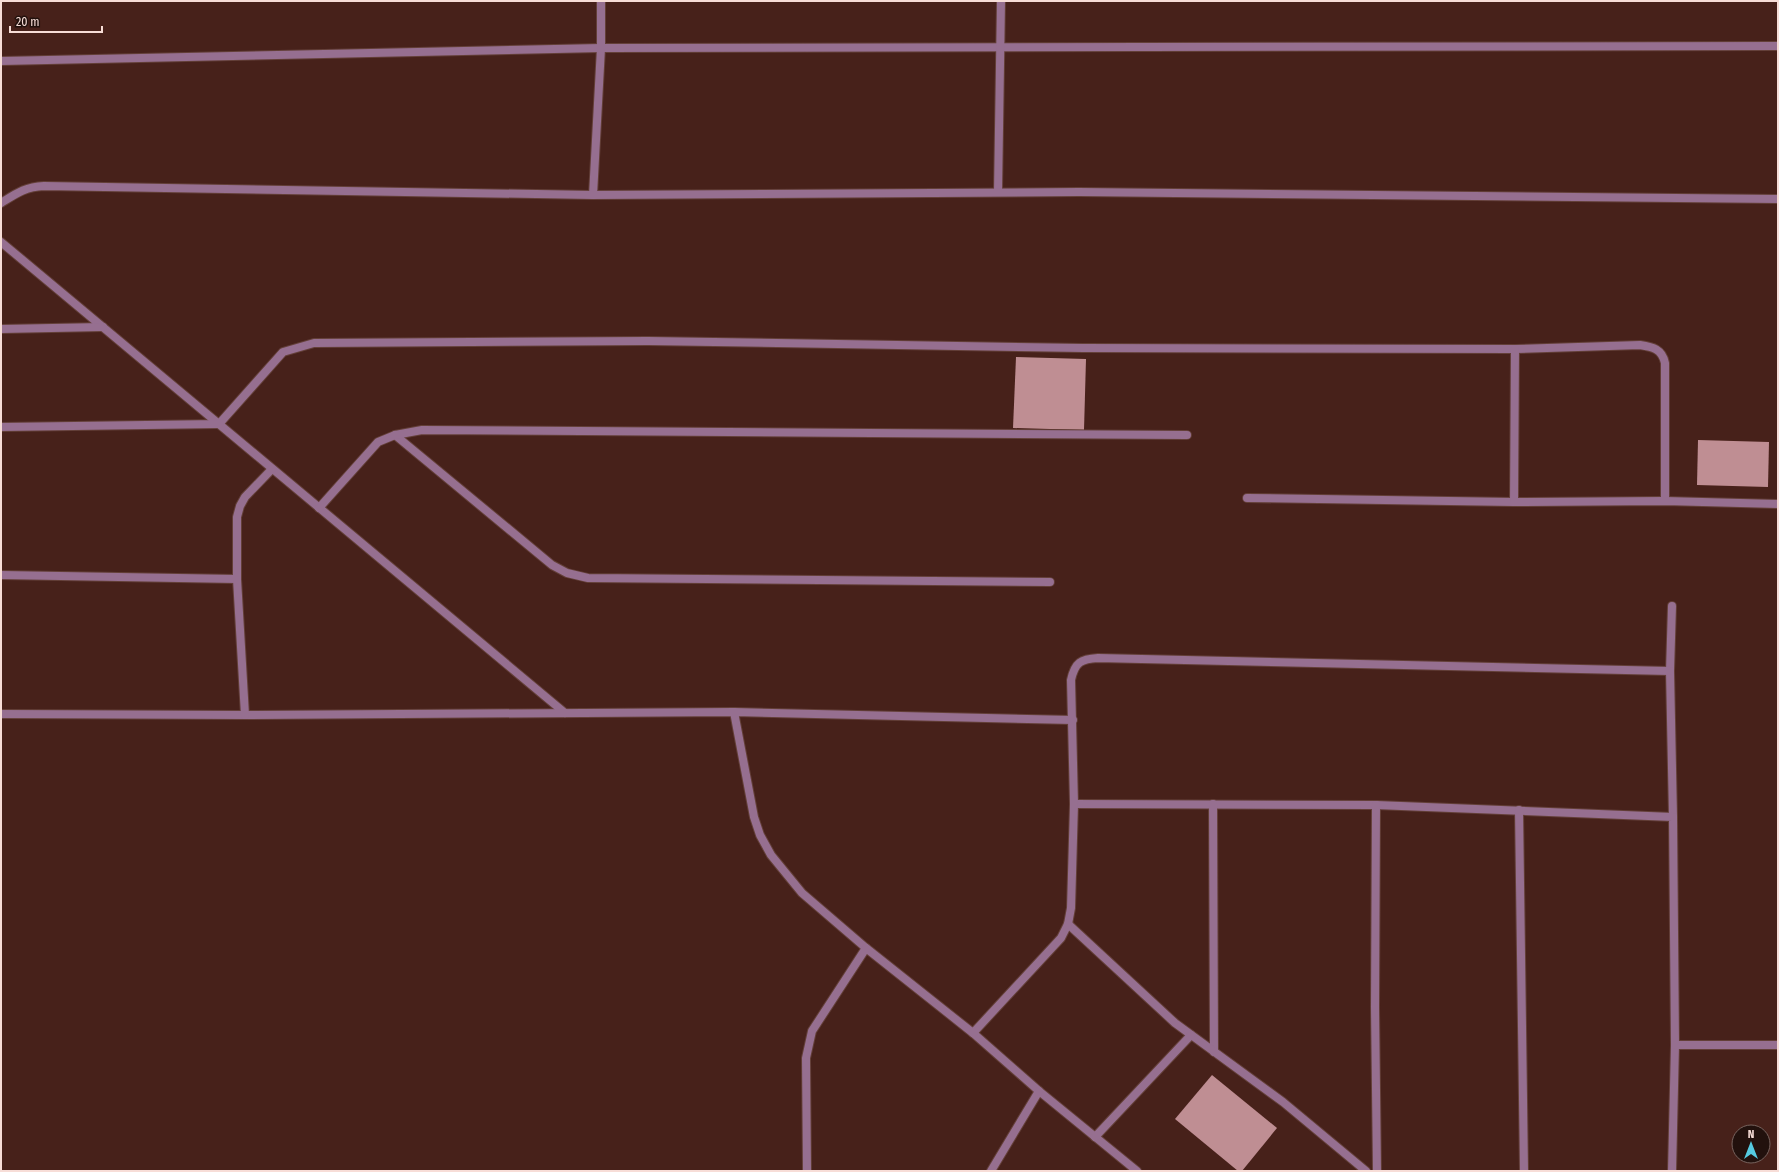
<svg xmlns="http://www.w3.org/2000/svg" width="1779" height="1172" font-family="'Fira Sans Condensed',sans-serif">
  <rect width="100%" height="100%" fill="#47211a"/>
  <g fill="#bf8e93">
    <path d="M 1016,357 L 1086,359 L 1084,430 L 1013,428 Z"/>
    <path d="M 1698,440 L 1769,442 L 1768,487 L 1697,485 Z"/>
    <path d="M 1212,1075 L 1277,1128 L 1242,1171 L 1238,1171 L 1175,1119 Z"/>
  </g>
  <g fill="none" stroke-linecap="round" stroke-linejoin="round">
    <defs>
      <g id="minor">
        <path d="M 1,61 L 601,48 L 1778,46"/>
        <path d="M 998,192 L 1001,1"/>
        <path d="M 593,195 L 601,48 L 601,1"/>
        <path d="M 1,203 C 17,193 25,187 44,186 L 593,195 L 1079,192 L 1778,199"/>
        <path d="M 1,242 L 565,713"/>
        <path d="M 1,329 L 103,327"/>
        <path d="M 1,427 L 219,424 L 283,352 L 314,343 L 648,341 L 1083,348 L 1515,349 L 1640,345 C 1653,347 1662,349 1665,363 L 1665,501"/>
        <path d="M 395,435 L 552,565 L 567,573 L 588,578 L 1050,582"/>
        <path d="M 1247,498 L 1514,502 L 1665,501 L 1778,504"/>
        <path d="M 1514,502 L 1515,349"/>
        <path d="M 319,508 L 378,442 L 395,435 L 422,430 L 1187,435"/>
        <path d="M 1,575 L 237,579"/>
        <path d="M 1672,606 L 1670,671 L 1673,817"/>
        <path d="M 734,712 L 754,817 L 760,835 L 771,855 L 802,893 L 866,948 L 973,1033 L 1039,1091 L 1137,1171"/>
        <path d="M 1,714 L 245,715 L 734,712 L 1073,720"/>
        <path d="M 245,715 L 237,579 L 237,517 L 240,506 L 245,497 L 272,469"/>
        <path d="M 1074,804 L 1376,805 L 1673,817 L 1675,1045 L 1672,1171"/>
        <path d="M 1213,804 L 1214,1052"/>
        <path d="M 1376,805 L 1375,1007 L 1377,1171"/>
        <path d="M 1519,810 L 1524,1171"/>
        <path d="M 1068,924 L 1175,1023 L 1283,1102 L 1366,1171"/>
        <path d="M 973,1033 L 1061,938 L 1068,924 L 1071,908 L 1074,804 L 1071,680 C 1075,662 1081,659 1098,658 L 1670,671"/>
        <path d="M 1675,1045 L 1778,1045"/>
        <path d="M 1095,1137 L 1191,1035"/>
        <path d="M 807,1171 L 806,1058 L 812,1031 L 866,948"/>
        <path d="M 991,1171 L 1039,1091"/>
      </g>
    </defs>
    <use href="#minor" stroke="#633f38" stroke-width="10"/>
    <use href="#minor" stroke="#966f90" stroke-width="8"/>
  </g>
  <rect width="1779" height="1172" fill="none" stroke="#f7ddd7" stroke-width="4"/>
  <g transform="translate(1751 1144)"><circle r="19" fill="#22110d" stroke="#77635e"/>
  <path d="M0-3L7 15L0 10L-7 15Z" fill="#55cae0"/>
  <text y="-6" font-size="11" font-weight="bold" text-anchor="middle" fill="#f7ddd7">N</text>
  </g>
  <path d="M10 26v6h92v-6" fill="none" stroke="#f7ddd7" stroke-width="2"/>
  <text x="16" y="26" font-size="12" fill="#f7ddd7" stroke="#22110d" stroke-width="3" paint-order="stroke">20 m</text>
</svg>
